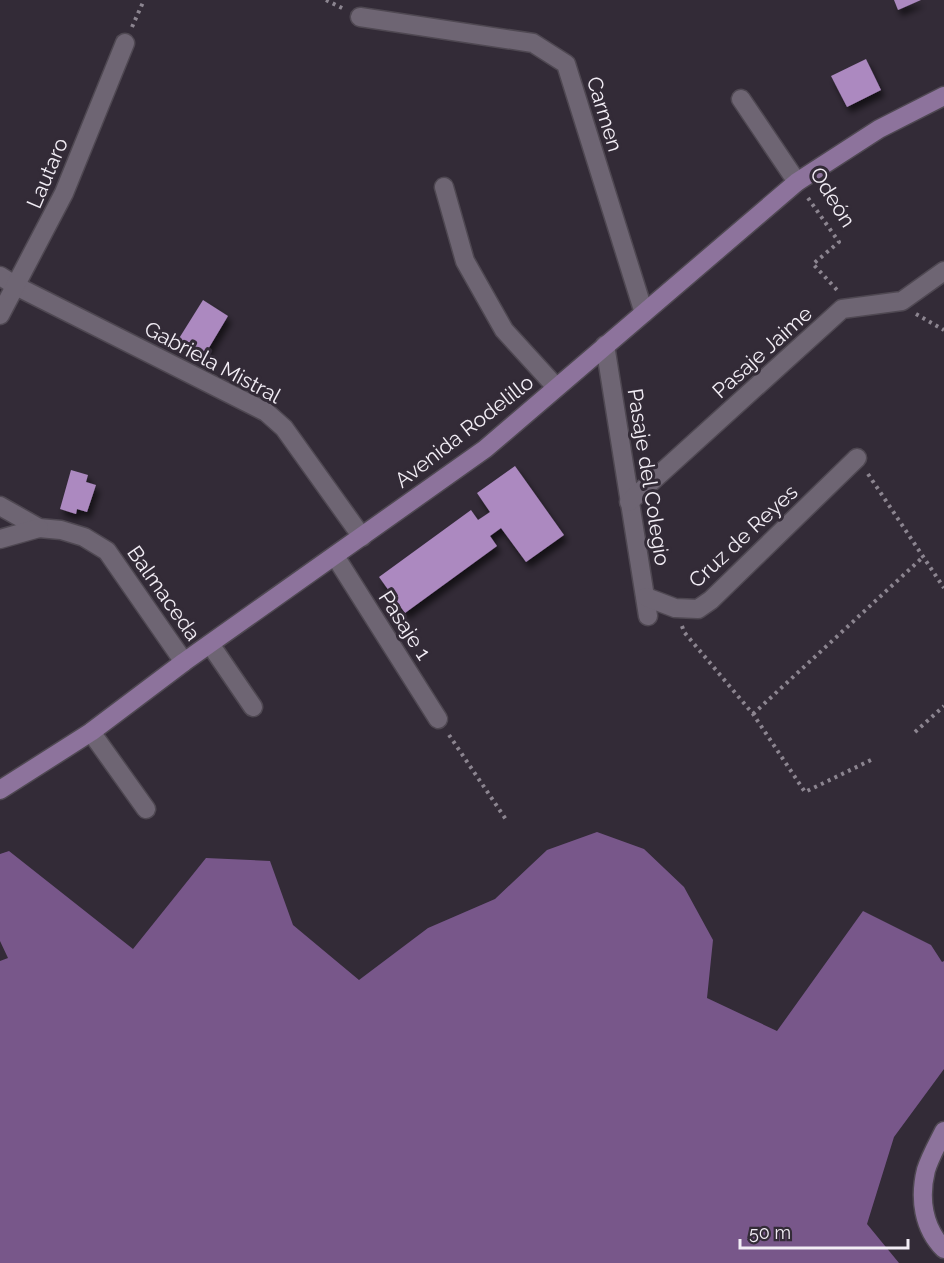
<svg xmlns="http://www.w3.org/2000/svg" width="944" height="1263" font-family="Raleway,sans-serif">
  <defs>
    <filter id="shadow"><feDropShadow dx="3.5" dy="6" stdDeviation="3" flood-color="#0009"/></filter>
  </defs>
  <rect width="100%" height="100%" fill="#332b37"/>
  <path fill="#78578a" d="M 597,832 L 644,849 L 684,887 L 713,940 L 707,998 L 777,1031 L 863,911 L 931,945 L 942,962 L 944,961 L 944,1069 L 894,1137 L 867,1224 L 899,1263 L 0,1263 L 0,961 L 8,958 L 0,941 L 0,854 L 9,851 L 133,949 L 206,858 L 270,861 L 293,925 L 359,980 L 428,928 L 495,899 L 547,850 Z"/>
  <g fill="#ac89c0" filter="url(#shadow)">
    <path d="M 894,0 L 921,0 L 898,10 Z"/>
    <path d="M 866,59 L 881,90 L 847,107 L 831,76 Z"/>
    <path d="M 203,300 L 228,316 L 204,356 L 178,340 Z"/>
    <path d="M 515,466 L 564,535 L 526,562 L 501,528 L 490,536 L 497,546 L 405,613 L 379,577 L 471,510 L 478,520 L 490,512 L 477,493 Z"/>
    <path d="M 71,470 L 88,475 L 86,482 L 96,485 L 87,512 L 77,509 L 76,514 L 60,509 Z"/>
  </g>
  <g fill="none" stroke-linecap="round" stroke-linejoin="round">
    <defs>
      <g id="street">
        <path d="M 360,17 L 533,43 L 566,64 L 644,313"/>
        <path d="M 741,99 L 797,182"/>
        <path d="M 444,187 L 465,261 L 504,330 L 556,387"/>
        <path d="M 0,276 L 16,286 L 266,412 L 284,428 L 362,537"/>
        <path d="M 0,315 L 64,193 L 125,43"/>
        <path d="M 605,345 L 648,616"/>
        <path d="M 629,502 L 842,309 L 902,301 L 944,271"/>
        <path d="M 0,506 L 39,528 L 61,530 L 84,537 L 107,551 L 184,662"/>
        <path d="M 0,539 L 39,528"/>
        <path d="M 335,556 L 438,719"/>
        <path d="M 646,597 L 675,608 L 698,609 L 711,600 L 857,458"/>
        <path d="M 210,644 L 253,707"/>
        <path d="M 91,732 L 146,809"/>
      </g>
      <g id="secondary">
        <path d="M 0,790 L 91,732 L 184,662 L 485,449 L 797,182 L 879,129 L 944,96"/>
        <path d="M 944,1131 C 938,1143 930,1157 926,1170 C 919,1198 923,1228 944,1249"/>
      </g>
    </defs>
    <use href="#street" stroke="#4f4852" stroke-width="21"/>
    <use href="#secondary" stroke="#4f4852" stroke-width="21"/>
    <g stroke="#8c8590" stroke-width="4" stroke-dasharray="3 4.5" stroke-linecap="butt">
      <path d="M 326,0 L 344,9"/>
      <path d="M 132,27 L 144,0"/>
      <path d="M 808,198 L 839,242 L 813,264 L 838,291"/>
      <path d="M 916,314 L 944,330"/>
      <path d="M 868,474 L 944,588"/>
      <path d="M 682,626 L 684,632 L 753,714 L 805,792 L 871,760"/>
      <path d="M 753,714 L 923,557"/>
      <path d="M 915,732 L 944,706"/>
      <path d="M 449,735 L 507,821"/>
    </g>
    <use href="#street" stroke="#6e6573" stroke-width="18"/>
    <use href="#secondary" stroke="#8d739c" stroke-width="18"/>
  </g>
  <g text-anchor="middle" dominant-baseline="central" stroke-width="6" stroke-linejoin="round" paint-order="stroke">
    <g font-size="21" fill="#f2edf5" stroke="#332b37">
      <text transform="translate(605 114) rotate(73)">Carmen</text>
      <text transform="translate(47 173) rotate(-67)">Lautaro</text>
      <text transform="translate(833 197) rotate(58)">Odeón</text>
      <text transform="translate(762 352) rotate(-42)">Pasaje Jaime</text>
      <text transform="translate(213 362) rotate(28)">Gabriela Mistral</text>
      <text transform="translate(464 431) rotate(-38)">Avenida Rodelillo</text>
      <text transform="translate(649 477) rotate(81)">Pasaje del Colegio</text>
      <text transform="translate(743 536) rotate(-43)">Cruz de Reyes</text>
      <text transform="translate(164 593) rotate(55)">Balmaceda</text>
      <text transform="translate(405 625) rotate(57)">Pasaje 1</text>
    </g>
  </g>
  <path d="M740 1239v9h168v-9" fill="none" stroke="#f2edf5" stroke-width="3"/>
  <text x="749" y="1239" font-size="18" fill="#f2edf5" stroke="#332b37" stroke-width="4.5" paint-order="stroke">50 m</text>
</svg>
